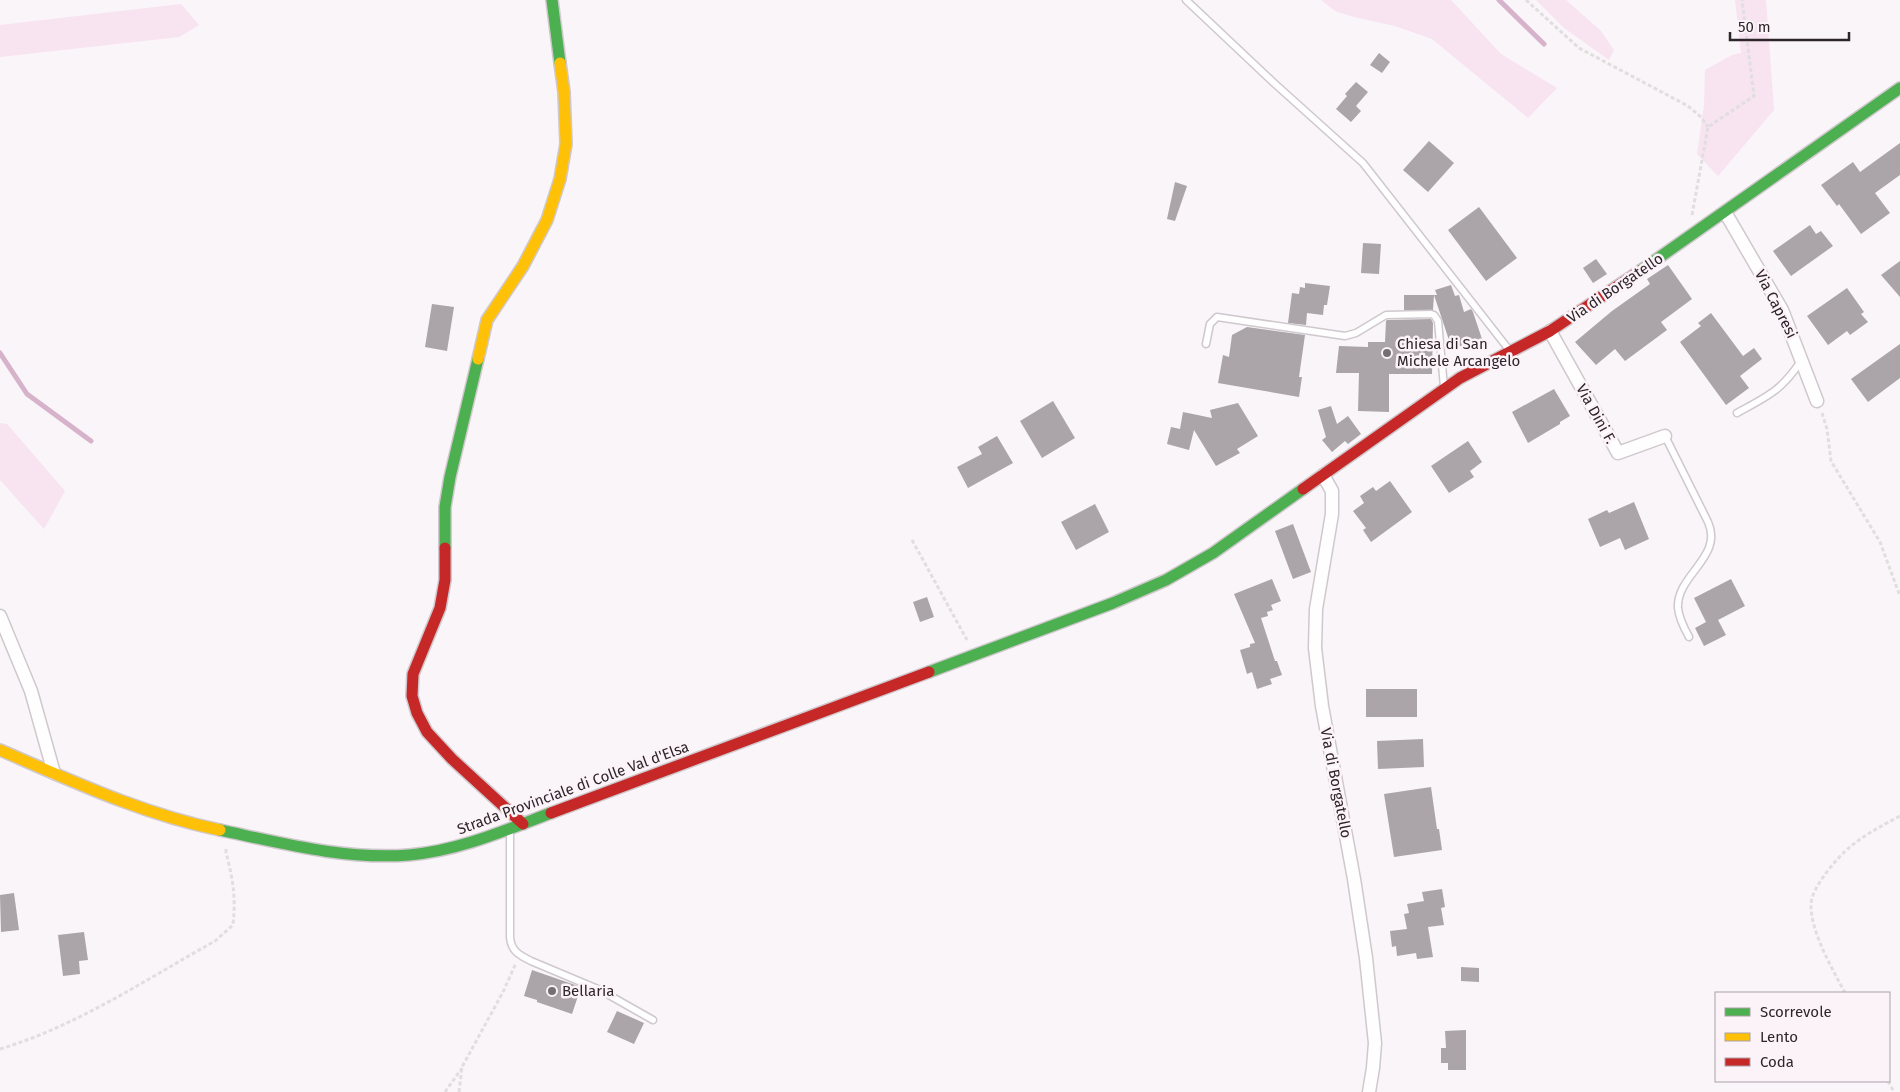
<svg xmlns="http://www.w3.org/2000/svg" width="1900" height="1092" font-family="'Fira Sans',sans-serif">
  <rect width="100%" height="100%" fill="#faf5f8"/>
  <g fill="#f8e3f1">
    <path d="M 1321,0 L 1451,0 L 1501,54 L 1557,88 L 1528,118 L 1432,39 L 1395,26 L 1354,17 L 1335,11 Z"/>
    <path d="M 1536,0 L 1566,0 L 1601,31 L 1614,50 L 1609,60 L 1564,28 Z"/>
    <path d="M 1735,0 L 1766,0 L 1774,110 L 1718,176 L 1697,154 L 1704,105 L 1705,70 L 1732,55 L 1741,53 Z"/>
    <path d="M 181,4 L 199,25 L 179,37 L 0,57 L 0,25 Z"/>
    <path d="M 0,423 L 7,424 L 65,491 L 44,529 L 0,480 Z"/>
  </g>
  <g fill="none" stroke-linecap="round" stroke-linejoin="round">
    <g stroke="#d6b3ca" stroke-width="5">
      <path d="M 1499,0 L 1544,44"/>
      <path d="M 0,353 L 27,394 L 91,441"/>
    </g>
  </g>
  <g fill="#aba5a9">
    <path d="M 1379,53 L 1390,62 L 1382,73 L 1370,65 Z"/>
    <path d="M 1356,82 L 1368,92 L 1356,106 L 1361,111 L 1351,122 L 1336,109 L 1347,96 L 1345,94 Z"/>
    <path d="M 1429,141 L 1454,163 L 1428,192 L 1403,170 Z"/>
    <path d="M 1900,143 L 1900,175 L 1875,193 L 1890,213 L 1861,234 L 1839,204 L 1837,206 L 1821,185 L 1853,162 L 1860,172 Z"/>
    <path d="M 1175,182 L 1187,186 L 1175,221 L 1167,219 Z"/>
    <path d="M 1479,207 L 1517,258 L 1486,281 L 1448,230 Z"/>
    <path d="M 1810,225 L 1816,234 L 1821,231 L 1833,246 L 1791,276 L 1773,251 Z"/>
    <path d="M 1363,243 L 1381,244 L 1379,274 L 1361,273 Z"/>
    <path d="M 1596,259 L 1607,274 L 1593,283 L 1583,268 Z"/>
    <path d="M 1900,261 L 1900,297 L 1881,275 Z"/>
    <path d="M 1668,265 L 1692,299 L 1661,322 L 1667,330 L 1625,361 L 1615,349 L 1596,365 L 1575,342 L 1612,311 L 1650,284 L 1647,279 Z"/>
    <path d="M 1305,283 L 1330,286 L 1327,305 L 1324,305 L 1323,315 L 1307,313 L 1306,325 L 1288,323 L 1292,293 L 1299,294 L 1300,287 L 1305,288 Z"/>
    <path d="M 1451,285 L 1455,296 L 1459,295 L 1464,312 L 1471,309 L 1473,312 L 1482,339 L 1452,349 L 1434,295 L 1437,295 L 1435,290 Z"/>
    <path d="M 1847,288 L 1864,312 L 1861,314 L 1868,322 L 1850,335 L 1847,331 L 1828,345 L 1807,316 Z"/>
    <path d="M 1404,295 L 1434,295 L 1433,310 L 1404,310 Z"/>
    <path d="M 432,304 L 454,307 L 447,351 L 425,347 Z"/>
    <path d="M 1711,313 L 1743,356 L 1754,348 L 1762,359 L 1740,376 L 1749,388 L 1726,405 L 1680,342 L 1701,326 L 1698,323 Z"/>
    <path d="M 1431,319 L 1433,323 L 1432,374 L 1389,374 L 1389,412 L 1358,411 L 1359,373 L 1336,373 L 1339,346 L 1368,347 L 1368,342 L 1385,342 L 1386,321 L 1387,320 Z"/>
    <path d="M 1247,327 L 1305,335 L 1299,377 L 1302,377 L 1299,397 L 1218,383 L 1223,355 L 1229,357 L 1232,335 Z"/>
    <path d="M 1900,344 L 1900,378 L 1868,402 L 1851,379 Z"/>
    <path d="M 1554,389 L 1570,416 L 1560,422 L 1560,424 L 1528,443 L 1512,412 Z"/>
    <path d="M 1053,401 L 1075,438 L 1042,458 L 1020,421 Z"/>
    <path d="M 1238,403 L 1258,436 L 1237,449 L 1240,453 L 1216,466 L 1194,430 L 1189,450 L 1167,444 L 1171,427 L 1180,429 L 1183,412 L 1212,418 L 1210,410 Z"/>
    <path d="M 1331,406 L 1337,424 L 1348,416 L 1361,434 L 1348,444 L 1345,441 L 1332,452 L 1322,440 L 1326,437 L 1318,410 Z"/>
    <path d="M 997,436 L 1013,463 L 968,488 L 957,467 L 982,454 L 978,447 Z"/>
    <path d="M 1468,441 L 1482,462 L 1470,471 L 1474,477 L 1449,493 L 1431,466 Z"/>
    <path d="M 1390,481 L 1412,512 L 1371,542 L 1363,530 L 1366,528 L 1353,511 L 1364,503 L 1360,496 L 1373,487 L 1376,491 Z"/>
    <path d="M 1634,502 L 1649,539 L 1625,550 L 1620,538 L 1600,547 L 1588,519 L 1607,510 L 1609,513 Z"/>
    <path d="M 1095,504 L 1109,532 L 1076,550 L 1061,522 Z"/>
    <path d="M 1293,524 L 1311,572 L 1293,579 L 1275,531 Z"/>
    <path d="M 1272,579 L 1281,601 L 1271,605 L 1273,610 L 1267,612 L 1268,616 L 1261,618 L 1275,661 L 1277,661 L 1282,675 L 1270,679 L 1272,684 L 1257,689 L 1252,672 L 1247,674 L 1240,650 L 1250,647 L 1250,644 L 1255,643 L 1234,594 Z"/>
    <path d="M 1731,579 L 1745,606 L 1718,620 L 1726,635 L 1704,646 L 1695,628 L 1706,622 L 1694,598 Z"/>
    <path d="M 927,597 L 934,617 L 920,622 L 913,602 Z"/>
    <rect x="1366" y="689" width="51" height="28"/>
    <path d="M 1423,739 L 1424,767 L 1378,769 L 1377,741 Z"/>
    <path d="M 1431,787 L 1437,829 L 1439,829 L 1442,850 L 1394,857 L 1384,794 Z"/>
    <path d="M 1442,889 L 1445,907 L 1441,908 L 1444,925 L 1428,927 L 1433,957 L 1417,959 L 1416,953 L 1397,956 L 1396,946 L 1392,947 L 1390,931 L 1407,929 L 1404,914 L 1409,913 L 1407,904 L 1424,901 L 1422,892 Z"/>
    <path d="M 14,893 L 19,930 L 1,932 L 0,895 Z"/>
    <path d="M 84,932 L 88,960 L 79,961 L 80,974 L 63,976 L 58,935 Z"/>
    <path d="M 1461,967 L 1479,968 L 1479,982 L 1461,981 Z"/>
    <path d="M 532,970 L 581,987 L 572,1014 L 537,1002 L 537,1000 L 524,996 Z"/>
    <path d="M 617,1011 L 644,1023 L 634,1044 L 607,1032 Z"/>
    <path d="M 1466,1030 L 1466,1070 L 1448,1070 L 1448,1063 L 1441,1063 L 1441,1048 L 1446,1048 L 1445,1031 Z"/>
  </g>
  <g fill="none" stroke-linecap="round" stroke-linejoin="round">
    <defs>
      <g id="lane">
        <path d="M 1186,0 L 1274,83 L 1363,163 L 1510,351"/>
        <path d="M 1206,344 L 1210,324 L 1217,317 L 1345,336 L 1356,333 L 1386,315 L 1431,314 L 1434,315 L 1438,321 L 1444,387"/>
        <path d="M 1737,413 C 1768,396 1781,391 1801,361"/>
        <path d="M 1665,436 L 1708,522 C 1724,557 1676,575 1678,608 C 1679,618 1684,628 1689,637"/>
        <path d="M 510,830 L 510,937 C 511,951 519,955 531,961 L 600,990 L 653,1020"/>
      </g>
      <g id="street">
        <path d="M 1725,212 L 1782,310 L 1817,401"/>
        <path d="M 1550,331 L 1618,453 L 1665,436"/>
        <path d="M 1323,475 L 1332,491 L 1332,514 L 1316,609 L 1315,648 L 1322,706 L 1354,879 L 1366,958 L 1375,1043 L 1373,1068 L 1369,1092"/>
        <path d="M 0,616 L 31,691 L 54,773"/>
      </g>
      <g id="fast">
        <path d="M 552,0 L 560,63"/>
        <path d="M 1640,271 L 1900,88"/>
        <path d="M 445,548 L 445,507 L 450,477 L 478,359"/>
        <path d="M 929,672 L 1113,603 L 1166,580 L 1213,553 L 1303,489"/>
        <path d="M 220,830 C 281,843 345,860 409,855 C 458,851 506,830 551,813"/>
      </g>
      <g id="slow">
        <path d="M 478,359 L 487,320 L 523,266 L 547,220 L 560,179 L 566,144 L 564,92 L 560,63"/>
        <path d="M 0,750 C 72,781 142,814 220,830"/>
      </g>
      <g id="jam">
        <path d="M 1303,489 L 1460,378 L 1550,331 L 1640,271"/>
        <path d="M 445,548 L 445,580 L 440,608 L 413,674 L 412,696 L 417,713 L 427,732 L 452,759 L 523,824"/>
        <path d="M 551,813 L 929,672"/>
      </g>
    </defs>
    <use href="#lane" stroke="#cfc8cd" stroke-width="9"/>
    <use href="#street" stroke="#cfc8cd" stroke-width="15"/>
    <use href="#fast" stroke="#cfc8cd" stroke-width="14"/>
    <use href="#slow" stroke="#cfc8cd" stroke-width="14"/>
    <use href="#jam" stroke="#cfc8cd" stroke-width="14"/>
    <g stroke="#e0dedf" stroke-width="3" stroke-dasharray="4 2.5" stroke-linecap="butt">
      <path d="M 1526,0 L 1579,48 L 1688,106 L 1701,117 L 1708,127"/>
      <path d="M 1692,215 L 1708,127 L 1754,96 L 1742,0"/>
      <path d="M 1822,413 L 1827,429 L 1831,461 L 1880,542 L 1900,596"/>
      <path d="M 912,540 L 967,640"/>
      <path d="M 1845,993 C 1832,968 1811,933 1811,905 C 1811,887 1838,857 1851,846 C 1866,834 1883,825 1900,816"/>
      <path d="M 0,1049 C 77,1026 145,980 215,941 L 233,925 C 236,896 233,880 226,852 L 226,847"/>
      <path d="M 1888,1081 L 1894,1092"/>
      <path d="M 445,1092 L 462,1068"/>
      <path d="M 459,1092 L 462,1067 L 503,992 L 516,963"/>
    </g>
    <use href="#lane" stroke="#fefefe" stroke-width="6"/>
    <use href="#street" stroke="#fefefe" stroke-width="12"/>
    <use href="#fast" stroke="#4caf50" stroke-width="11"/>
    <use href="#slow" stroke="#ffc107" stroke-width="11"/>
    <use href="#jam" stroke="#c62828" stroke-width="11"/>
  </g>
  <g fill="#756e72" stroke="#fcf3f9" stroke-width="2">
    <circle cx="1387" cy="353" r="5"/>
    <circle cx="552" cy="991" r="5"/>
  </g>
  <g text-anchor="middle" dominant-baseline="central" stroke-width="5" stroke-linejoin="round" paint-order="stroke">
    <g font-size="15" fill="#2d252a" stroke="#fcf3f9">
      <text transform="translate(1615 288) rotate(-34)">Via di Borgatello</text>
      <text transform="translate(1776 304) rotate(63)">Via Capresi</text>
      <text transform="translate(1596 414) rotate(61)">Via Dini F.</text>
      <text transform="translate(1336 783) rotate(79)">Via di Borgatello</text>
      <text transform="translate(573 788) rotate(-20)">Strada Provinciale di Colle Val d'Elsa</text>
    </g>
    <g font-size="15" fill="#2d252a" stroke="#fcf3f9" text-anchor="start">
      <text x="1397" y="344">Chiesa di San<tspan x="1397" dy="17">Michele Arcangelo</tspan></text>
      <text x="562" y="991">Bellaria</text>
    </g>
  </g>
  <rect x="1715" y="992" width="175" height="90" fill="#fcf3f9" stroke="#a9a1a6"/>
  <rect x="1725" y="1008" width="25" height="8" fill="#4caf50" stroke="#a9a1a6"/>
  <text x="1760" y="1017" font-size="15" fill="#2d252a">Scorrevole</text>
  <rect x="1725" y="1033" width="25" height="8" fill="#ffc107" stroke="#a9a1a6"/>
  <text x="1760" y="1042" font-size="15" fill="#2d252a">Lento</text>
  <rect x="1725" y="1058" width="25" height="8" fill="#c62828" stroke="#a9a1a6"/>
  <text x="1760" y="1067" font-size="15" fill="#2d252a">Coda</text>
  <path d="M1730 32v8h119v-8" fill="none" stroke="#2d252a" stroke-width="2.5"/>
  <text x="1738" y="32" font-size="15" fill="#2d252a" stroke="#fcf3f9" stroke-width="4" paint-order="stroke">50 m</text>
</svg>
